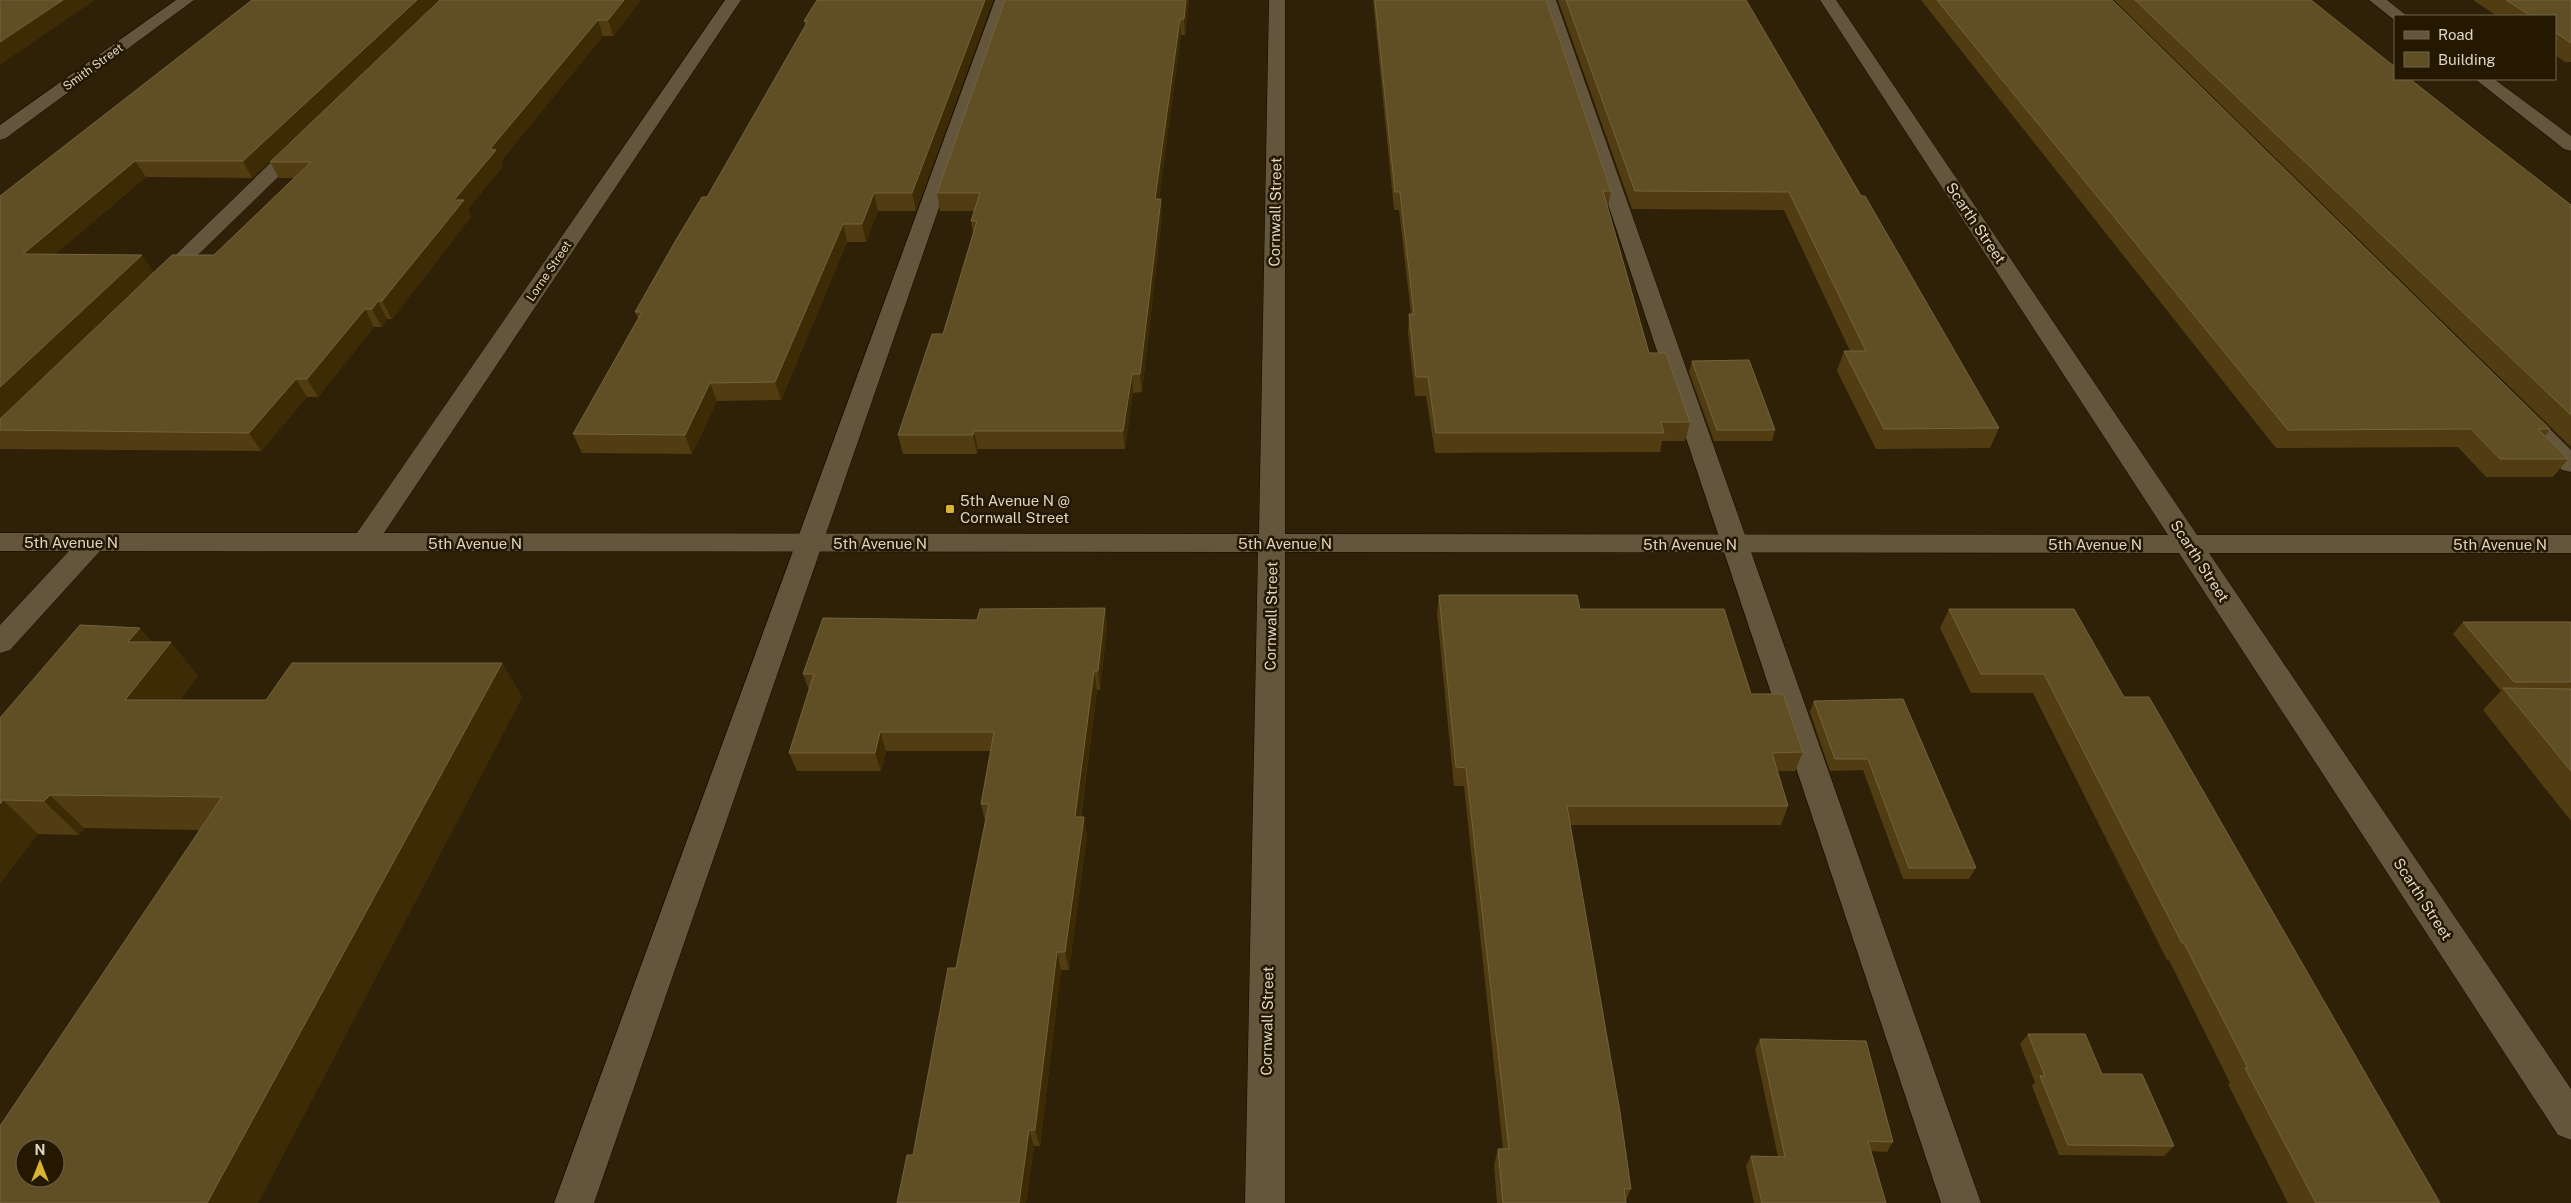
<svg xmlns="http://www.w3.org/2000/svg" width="2571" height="1203" font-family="'Public Sans',sans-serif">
  <rect width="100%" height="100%" fill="#2e2107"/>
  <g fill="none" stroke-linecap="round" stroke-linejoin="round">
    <defs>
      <g id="lane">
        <path d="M 995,0 L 1011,0 L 594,1203 L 554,1203 Z"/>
        <path d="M 1540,0 L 1556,0 L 1981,1203 L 1941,1203 Z"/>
        <path d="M 302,137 L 309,139 L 311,143 L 309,147 L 168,284 L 161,286 L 154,284 L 150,280 L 154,276 L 295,139 Z"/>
        <path d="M 2540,425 L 2549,428 L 2571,450 L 2571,472 L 2562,470 L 2531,438 L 2528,433 L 2531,428 Z"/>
      </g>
      <g id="street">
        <path d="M 176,0 L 194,0 L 6,138 L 0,140 L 0,125 Z"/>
        <path d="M 725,0 L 741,0 L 384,533 L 1259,534 L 1269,0 L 1285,0 L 1285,534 L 2168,535 L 1820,0 L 1836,0 L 2197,535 L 2571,535 L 2571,553 L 2209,553 L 2571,1089 L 2571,1140 L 2558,1135 L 2179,553 L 1285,552 L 1285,1203 L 1245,1203 L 1258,552 L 100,551 L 10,650 L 0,653 L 0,625 L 69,551 L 0,551 L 0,533 L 357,533 Z"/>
        <path d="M 2369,0 L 2387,0 L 2407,16 L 2395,16 L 2393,19 Z"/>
        <path d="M 2475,79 L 2494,79 L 2571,136 L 2571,151 L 2564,149 Z"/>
      </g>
    </defs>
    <use href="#lane" stroke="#160a00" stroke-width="1"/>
    <use href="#street" stroke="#160a00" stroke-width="1"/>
    <use href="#lane" fill="#64563c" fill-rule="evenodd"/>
    <use href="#street" fill="#64563c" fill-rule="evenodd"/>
  </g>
  <g fill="#513d11">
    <path d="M 439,0 L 252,178 L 146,177 L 55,254 L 0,418 L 0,196 Z"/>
    <path d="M 641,0 L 613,36 L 603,36 L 501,161 L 503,166 L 468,209 L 471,217 L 392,319 L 387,319 L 382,327 L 374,327 L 318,397 L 307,397 L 261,451 L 0,449 L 0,419 L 214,255 L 294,178 L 279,178 L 270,162 Z"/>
    <path d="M 817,0 L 993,0 L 916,211 L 878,211 L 866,242 L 847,242 L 781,400 L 717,401 L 692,454 L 582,453 L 573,434 L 638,318 L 635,312 L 707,197 L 805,26 L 804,21 Z"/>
    <path d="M 1189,0 L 1185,35 L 1181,35 L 1159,199 L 1162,216 L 1142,392 L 1133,393 L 1125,449 L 978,449 L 977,454 L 903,454 L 898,435 L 943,334 L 973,233 L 971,221 L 975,211 L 940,211 L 937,193 Z"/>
    <path d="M 1373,0 L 1546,0 L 1611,191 L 1608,208 L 1649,353 L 1690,422 L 1685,441 L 1662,441 L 1660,452 L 1435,453 L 1426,396 L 1415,396 L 1408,333 L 1409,314 L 1411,314 L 1399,210 L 1394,210 Z"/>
    <path d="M 1558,0 L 1746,0 L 1999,428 L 1990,448 L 1876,449 L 1837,371 L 1844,351 L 1850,351 L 1784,210 L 1632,209 Z"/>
    <path d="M 1921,0 L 2112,0 L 2550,429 L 2545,436 L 2568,459 L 2553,477 L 2486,477 L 2458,447 L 2276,448 Z"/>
    <path d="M 2114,0 L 2311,0 L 2477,132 L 2571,205 L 2571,446 L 2570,446 Z"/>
    <path d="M 2473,0 L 2571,0 L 2571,62 L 2565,62 L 2555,55 L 2555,16 L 2497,16 Z"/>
    <path d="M 1692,361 L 1775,430 L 1772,441 L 1714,441 L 1689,372 Z"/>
    <path d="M 1439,595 L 1580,609 L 1751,694 L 1803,752 L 1795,771 L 1778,771 L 1788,806 L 1781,825 L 1570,825 L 1631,1189 L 1626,1200 L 1626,1203 L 1497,1203 L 1494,1165 L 1498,1149 L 1503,1149 L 1464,786 L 1454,786 L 1437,614 Z"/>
    <path d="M 1105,608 L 1107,627 L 1100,690 L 1097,690 L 1081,817 L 1087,836 L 1069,970 L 1061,970 L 1040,1146 L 1034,1146 L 1026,1203 L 897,1203 L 913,1155 L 956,968 L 985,821 L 981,804 L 991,751 L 886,751 L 881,771 L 797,771 L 789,753 L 809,690 L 803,674 L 977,620 Z"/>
    <path d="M 1949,609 L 2124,697 L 2440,1203 L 2288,1203 L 2228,1084 L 2230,1083 L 2169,960 L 2167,960 L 2033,693 L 1971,693 L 1940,628 Z"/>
    <path d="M 2463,622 L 2571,622 L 2571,821 L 2483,710 L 2501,691 L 2453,634 Z"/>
    <path d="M 152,642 L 198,676 L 180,700 L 266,700 L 502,663 L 522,697 L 258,1203 L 0,1203 L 200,830 L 84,828 L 79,835 L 38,834 L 0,883 L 0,718 Z"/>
    <path d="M 1814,701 L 1976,868 L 1969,879 L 1903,879 L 1863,770 L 1830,771 L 1810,712 Z"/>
    <path d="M 2028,1034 L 2102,1074 L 2174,1146 L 2164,1156 L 2059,1155 L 2032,1086 L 2035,1082 L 2020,1044 Z"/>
    <path d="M 1760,1039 L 1893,1142 L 1887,1152 L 1871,1151 L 1886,1203 L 1754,1203 L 1746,1166 L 1751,1156 L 1778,1157 L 1755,1049 Z"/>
  </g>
  <g fill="#3c2b05">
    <path d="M 63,0 L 95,0 L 0,65 L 0,42 Z"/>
    <path d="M 417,0 L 439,0 L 252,178 L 243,161 Z"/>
    <path d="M 624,0 L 641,0 L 613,36 L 608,20 Z"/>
    <path d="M 985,0 L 993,0 L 916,211 L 912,193 Z"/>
    <path d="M 1186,0 L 1189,0 L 1185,35 L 1184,19 Z"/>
    <path d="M 1180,19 L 1181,35 L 1157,216 L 1155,199 Z"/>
    <path d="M 598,20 L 603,36 L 501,161 L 503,166 L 468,209 L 471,217 L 392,319 L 382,301 L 490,149 Z"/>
    <path d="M 135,161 L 146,177 L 35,271 L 23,254 Z"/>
    <path d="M 874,193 L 878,211 L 866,242 L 862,224 Z"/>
    <path d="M 1161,199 L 1162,216 L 1142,392 L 1140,374 Z"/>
    <path d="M 843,224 L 847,242 L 781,400 L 775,382 Z"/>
    <path d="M 142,255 L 154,272 L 0,418 L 0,387 Z"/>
    <path d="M 378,301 L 387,319 L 382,327 L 372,309 Z"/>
    <path d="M 365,309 L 374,327 L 318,397 L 307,379 Z"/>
    <path d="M 1132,374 L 1133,393 L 1125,449 L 1123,431 Z"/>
    <path d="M 296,379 L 307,397 L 261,451 L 249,433 Z"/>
    <path d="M 710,383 L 717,401 L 692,454 L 685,435 Z"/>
    <path d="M 974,431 L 978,449 L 977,454 L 973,435 Z"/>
    <path d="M 1105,608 L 1107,627 L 1100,690 L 1098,671 Z"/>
    <path d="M 140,628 L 161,653 L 171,642 L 198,676 L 155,734 L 125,700 L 128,642 Z"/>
    <path d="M 502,663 L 522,697 L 258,1203 L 207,1203 Z"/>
    <path d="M 1094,671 L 1097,690 L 1078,835 L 1075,817 Z"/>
    <path d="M 880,732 L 886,751 L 881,771 L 875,753 Z"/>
    <path d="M 50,795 L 84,828 L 79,835 L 44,801 Z"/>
    <path d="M 3,800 L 38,834 L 0,883 L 0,804 Z"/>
    <path d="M 1084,817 L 1087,836 L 1069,970 L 1065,952 Z"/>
    <path d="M 1057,952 L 1061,970 L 1040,1146 L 1035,1130 Z"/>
    <path d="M 1029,1130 L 1034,1146 L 1026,1203 L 1019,1203 Z"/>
  </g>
  <g fill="#604e24" stroke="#73633e" fill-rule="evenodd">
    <path d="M 0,0 L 63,0 L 0,42 Z"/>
    <path d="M 252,0 L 417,0 L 243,161 L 135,161 L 23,254 L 142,255 L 0,387 L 0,196 Z"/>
    <path d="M 440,0 L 624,0 L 608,20 L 598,20 L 490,149 L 496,150 L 454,200 L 464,200 L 382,301 L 378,301 L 372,309 L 365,309 L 307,379 L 296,379 L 249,433 L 0,430 L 0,419 L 172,255 L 214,255 L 311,162 L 270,162 Z"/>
    <path d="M 817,0 L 985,0 L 912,193 L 874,193 L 862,224 L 843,224 L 775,382 L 710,383 L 685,435 L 573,434 L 642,312 L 635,312 L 676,240 L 702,197 L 707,197 L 808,21 L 804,21 Z"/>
    <path d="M 1005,0 L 1186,0 L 1184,19 L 1180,19 L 1155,199 L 1161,199 L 1140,374 L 1132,374 L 1123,431 L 974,431 L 973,435 L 898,435 L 932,334 L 943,334 L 977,221 L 971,221 L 980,193 L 937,193 Z"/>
    <path d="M 1375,0 L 1546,0 L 1611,191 L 1603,191 L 1649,353 L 1666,353 L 1690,422 L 1661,422 L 1664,433 L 1436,433 L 1428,377 L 1416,377 L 1409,314 L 1414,314 L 1400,192 L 1395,192 Z"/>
    <path d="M 1566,0 L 1746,0 L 1861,196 L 1865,196 L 1999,428 L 1884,429 L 1844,351 L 1866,351 L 1789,192 L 1635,191 Z"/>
    <path d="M 1937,0 L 2112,0 L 2550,429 L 2538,429 L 2568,459 L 2500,459 L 2471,429 L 2288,430 Z"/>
    <path d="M 2135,0 L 2311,0 L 2395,67 L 2395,79 L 2410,79 L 2477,132 L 2571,205 L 2571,415 Z"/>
    <path d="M 2506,0 L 2571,0 L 2571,43 L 2555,32 L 2555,16 L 2531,16 Z"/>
    <path d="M 1749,360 L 1775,430 L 1717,430 L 1692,361 Z"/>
    <path d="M 1439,595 L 1577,595 L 1580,609 L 1724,609 L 1751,694 L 1783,694 L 1803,752 L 1772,753 L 1788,806 L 1567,806 L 1620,1112 L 1631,1189 L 1624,1189 L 1626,1203 L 1503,1203 L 1498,1149 L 1509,1149 L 1466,768 L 1456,767 Z"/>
    <path d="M 1105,608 L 1098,671 L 1094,671 L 1075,817 L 1084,817 L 1065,952 L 1057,952 L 1035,1130 L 1029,1130 L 1019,1203 L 897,1203 L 907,1155 L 913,1155 L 948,968 L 956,968 L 989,804 L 981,804 L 994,732 L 880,732 L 875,753 L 789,753 L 814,674 L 803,674 L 823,618 L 977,620 L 980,609 Z"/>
    <path d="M 1949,609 L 2074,609 L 2124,697 L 2149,697 L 2440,1203 L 2316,1203 L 2245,1068 L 2248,1068 L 2184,943 L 2182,943 L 2044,674 L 1981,674 Z"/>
    <path d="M 2463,622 L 2571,622 L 2571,682 L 2514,682 Z"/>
    <path d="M 80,625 L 140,628 L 128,642 L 171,642 L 125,700 L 266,700 L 292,663 L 502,663 L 207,1203 L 0,1203 L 0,1126 L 222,797 L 50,795 L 44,801 L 3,800 L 0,804 L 0,718 ZM 25,1148 L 55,1148 L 55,1178 L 25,1178 Z"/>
    <path d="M 2503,688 L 2571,689 L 2571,771 Z"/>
    <path d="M 1903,699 L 1976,868 L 1909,868 L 1868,759 L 1835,759 L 1814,701 Z"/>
    <path d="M 2028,1034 L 2085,1034 L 2102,1074 L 2142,1074 L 2174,1146 L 2068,1145 L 2040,1076 L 2045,1076 Z"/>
    <path d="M 1760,1039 L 1866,1041 L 1893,1142 L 1868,1141 L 1886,1203 L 1762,1203 L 1751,1156 L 1785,1157 Z"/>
  </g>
  <rect fill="#d9b334" stroke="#241801" stroke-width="2" x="945" y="504" width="10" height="10" rx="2.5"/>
  <g text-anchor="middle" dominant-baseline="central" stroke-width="5" stroke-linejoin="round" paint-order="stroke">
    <g font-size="12" fill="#ddd5c6" stroke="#241801">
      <text transform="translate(93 67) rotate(-36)">Smith Street</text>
      <text transform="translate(549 271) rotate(-56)">Lorne Street</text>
    </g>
    <g font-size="15" fill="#ddd5c6" stroke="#241801">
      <text transform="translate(1275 212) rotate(-89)">Cornwall Street</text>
      <text transform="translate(1976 223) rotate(56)">Scarth Street</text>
      <text x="71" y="542">5th Avenue N</text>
      <text x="475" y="543">5th Avenue N</text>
      <text x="880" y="543">5th Avenue N</text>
      <text x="1285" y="543">5th Avenue N</text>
      <text x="1690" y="544">5th Avenue N</text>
      <text x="2095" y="544">5th Avenue N</text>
      <text x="2500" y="544">5th Avenue N</text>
      <text transform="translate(2200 561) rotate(57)">Scarth Street</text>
      <text transform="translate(1271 616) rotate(-89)">Cornwall Street</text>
      <text transform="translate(2423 899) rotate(57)">Scarth Street</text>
      <text transform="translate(1267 1021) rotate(-89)">Cornwall Street</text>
    </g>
    <g font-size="15" fill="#ddd5c6" stroke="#241801" text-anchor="start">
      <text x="960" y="500">5th Avenue N @<tspan x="960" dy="17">Cornwall Street</tspan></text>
    </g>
  </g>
  <rect x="2394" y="15" width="162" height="65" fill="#241801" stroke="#6e6450"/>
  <rect x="2404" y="31" width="25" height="8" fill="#64563c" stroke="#6e6450"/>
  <text x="2438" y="40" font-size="15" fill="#ddd5c6">Road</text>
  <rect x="2404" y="52" width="25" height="15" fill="#604e24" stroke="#6e6450"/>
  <text x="2438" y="65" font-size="15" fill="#ddd5c6">Building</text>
  <g transform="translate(40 1163)"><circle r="24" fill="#241801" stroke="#6e6450"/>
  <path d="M0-4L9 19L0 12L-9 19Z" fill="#d9b334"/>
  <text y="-8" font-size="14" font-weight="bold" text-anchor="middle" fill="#ddd5c6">N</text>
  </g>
</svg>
